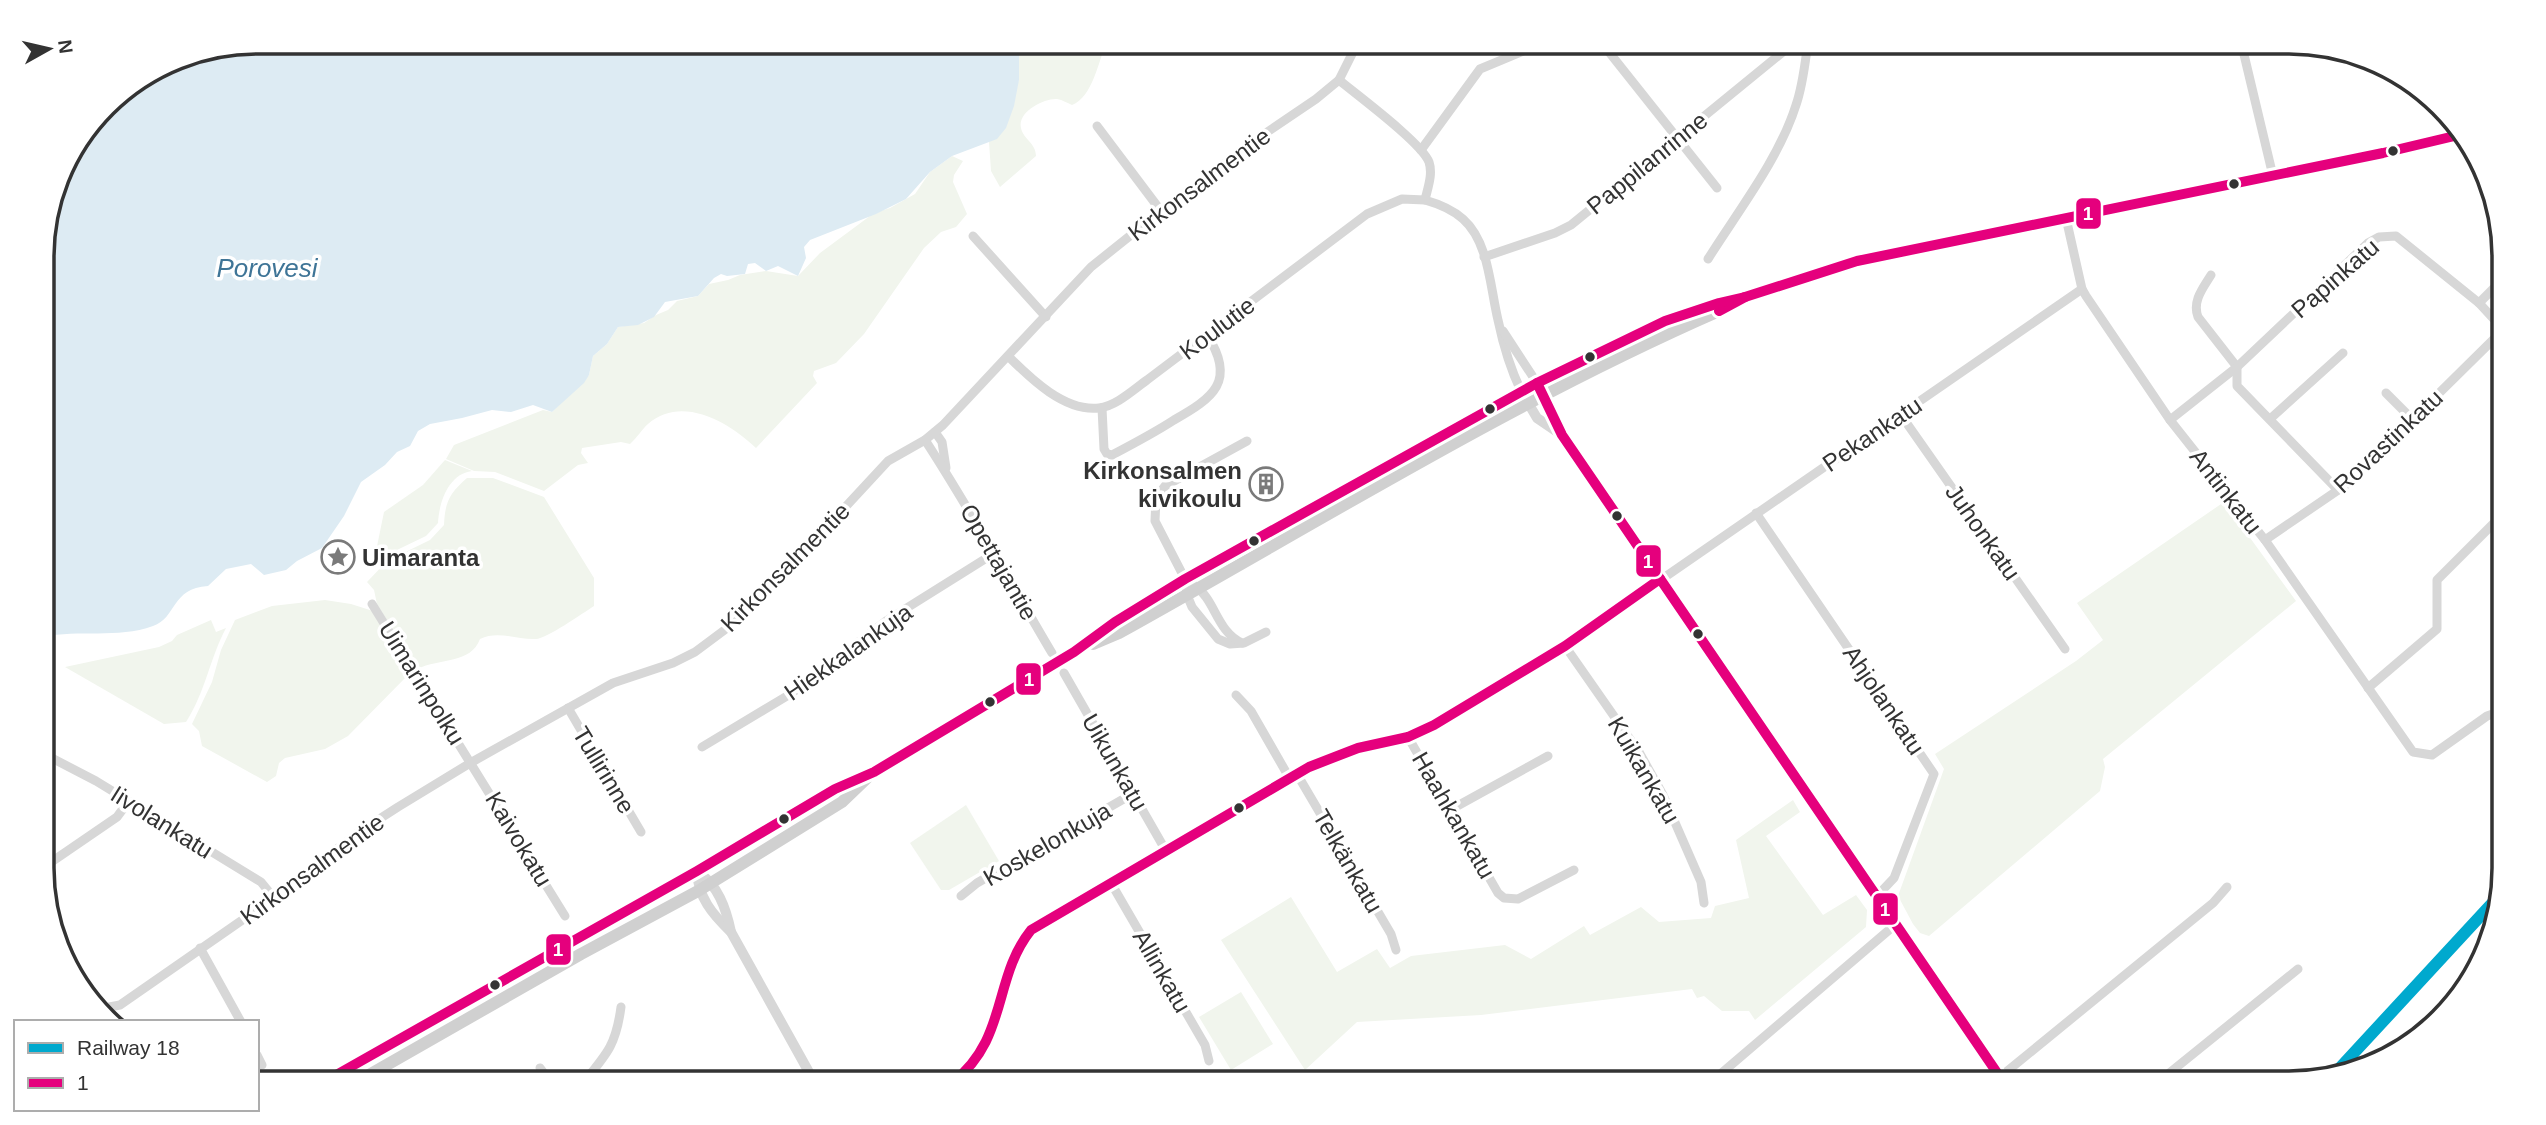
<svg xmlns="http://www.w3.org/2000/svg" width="2546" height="1125" font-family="Helvetica,sans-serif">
  <rect width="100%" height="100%" fill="#fff"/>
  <g fill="#f1f5ed">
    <path d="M 1024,42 L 1107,42 C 1098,61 1093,97 1072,105 C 1067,103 1063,100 1057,99 C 1044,98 1017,112 1021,128 C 1023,139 1036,143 1036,156 L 1000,187 L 991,171 L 989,142 L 1019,80 L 1019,55 Z"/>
    <path d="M 952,156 L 963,161 L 954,175 L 953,182 L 967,214 L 956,227 L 941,232 L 924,248 L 864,334 L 836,363 L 814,371 L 813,376 L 817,383 L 756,448 C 730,423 682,394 648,424 C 642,429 637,438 630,444 L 621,442 L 582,448 L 581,453 L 588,463 L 578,465 L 544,491 L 495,472 L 474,471 L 446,459 L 454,445 L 543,410 L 552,412 L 589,375 L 593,356 L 607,344 L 618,327 L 644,323 L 656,315 L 668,310 L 677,301 L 698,296 L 709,284 L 728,280 L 740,275 L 766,271 L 798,276 L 820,253 L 874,213 L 890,208 L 915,194 L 930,172 Z"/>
    <path d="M 445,460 L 472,471 C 448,474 439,503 438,523 L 426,536 L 374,561 L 384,512 L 423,485 Z"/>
    <path d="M 467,478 L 493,478 L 544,497 L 594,578 L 594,606 C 583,613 546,639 536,639 C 517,640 498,630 480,639 C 471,664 440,658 417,669 L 377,604 L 374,590 L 367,582 L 387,561 L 430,540 L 444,525 C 445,501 450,493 467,478 Z"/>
    <path d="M 2224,502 L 2296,601 L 2103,759 L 2105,767 L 2100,791 L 1929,936 L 1920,933 L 1913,924 L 1898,896 L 1944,769 L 1935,754 L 2076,661 L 2103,640 L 2077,603 Z"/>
    <path d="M 325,600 L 351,604 L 373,611 L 399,660 L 409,674 L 348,736 L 325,749 L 285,758 L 279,763 L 276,776 L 267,782 L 202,746 L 199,731 L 192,724 L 212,682 L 221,650 L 235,620 L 272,606 Z"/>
    <path d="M 211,620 L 216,632 L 226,628 C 210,658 205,693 186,722 L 164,724 L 65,667 L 159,647 L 172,641 L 177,635 Z"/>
    <path d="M 1793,800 L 1800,812 L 1766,836 L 1823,915 L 1856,895 L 1867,910 L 1866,927 L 1755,1020 L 1749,1011 L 1722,1011 L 1704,996 L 1697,998 L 1692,989 L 1481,1015 L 1357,1022 L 1305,1070 L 1221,940 L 1291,897 L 1337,972 L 1377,949 L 1390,968 L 1411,956 L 1505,945 L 1531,959 L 1584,926 L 1590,935 L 1641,907 L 1659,922 L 1711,918 L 1715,906 L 1749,898 L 1736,840 Z"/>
    <path d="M 966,805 L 999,861 L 949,890 L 941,890 L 910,843 Z"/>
    <path d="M 1241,992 L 1273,1044 L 1231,1070 L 1199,1017 Z"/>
  </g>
  <path fill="#ddebf3" d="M 258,42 L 1019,42 L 1019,80 L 1014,106 L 1006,128 L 997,139 L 952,156 L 930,172 L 906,199 L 876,214 L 810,240 L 804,247 L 806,258 L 798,276 L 778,266 L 766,271 L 755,263 L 748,264 L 745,274 L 727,276 L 721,274 L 714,278 L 698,296 L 665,302 L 654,317 L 638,325 L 618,327 L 607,344 L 593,356 L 589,375 L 584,383 L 552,412 L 533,405 L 511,412 L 492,410 L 462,418 L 430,424 L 418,431 L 410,446 L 397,452 L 385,465 L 361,482 L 344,516 L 322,548 L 297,561 L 286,570 L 264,575 L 251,564 L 226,569 L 208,586 C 171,588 177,618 153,626 C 117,639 79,629 43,637 L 42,243 L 64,162 L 115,96 L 175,58 Z"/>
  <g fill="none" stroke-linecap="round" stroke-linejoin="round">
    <g stroke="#d7d7d7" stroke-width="9">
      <path d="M 1601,42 L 1717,188"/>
      <path d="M 2241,42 L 2273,176"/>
      <path d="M 1339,80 C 1357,95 1422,143 1429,162 C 1433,174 1428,187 1425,200 C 1439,204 1452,209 1463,219 C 1489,242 1490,287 1498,320 C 1503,344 1510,368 1521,391"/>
      <path d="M 1097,126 L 1161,211"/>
      <path d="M 1421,150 L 1480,69 L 1545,42"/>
      <path d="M 2066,218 L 2082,289 L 2086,296 L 2170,420 L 2265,540 L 2413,752 L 2432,755 L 2487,716 L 2504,710"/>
      <path d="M 973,236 L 1046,317"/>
      <path d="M 1484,257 L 1555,233 L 1571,225 L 1795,42"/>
      <path d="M 1708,259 C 1738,211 1779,159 1796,105 C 1803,85 1805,63 1808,42"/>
      <path d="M 2211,275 C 2203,288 2192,301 2198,317 L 2237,367 L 2237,386 L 2338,490"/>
      <path d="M 2479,303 L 2502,280"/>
      <path d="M 1503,331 L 1537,383"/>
      <path d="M 1009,357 C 1031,379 1065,412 1099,408 C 1116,406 1133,390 1147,380 L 1367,214 L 1402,199 L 1425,200"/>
      <path d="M 2386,393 L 2413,420"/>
      <path d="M 1102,408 L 1104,449 L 1107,454 L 1112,455 C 1133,444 1154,433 1174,420 C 1213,398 1237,381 1207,335"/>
      <path d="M 1901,415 L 2065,649"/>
      <path d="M 2270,419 L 2343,353"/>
      <path d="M 2170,420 L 2237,367 L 2368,243 L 2379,237 L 2396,236 L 2479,303 L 2502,328"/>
      <path d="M 935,432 L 942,442 L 946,468"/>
      <path d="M 925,440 C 970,509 1010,582 1052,653"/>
      <path d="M 1247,441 L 1165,486 L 1156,498 L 1155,521 L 1185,579 L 1187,595 L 1192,607 L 1218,639 L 1230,644 L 1244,643 L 1266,632"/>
      <path d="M 1756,513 L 1934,774 L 1894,878 L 1877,896"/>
      <path d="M 2265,540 L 2347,484 L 2502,331"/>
      <path d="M 1194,585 C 1216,600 1216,631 1242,643"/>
      <path d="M 372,604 L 565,916"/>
      <path d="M 1565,646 L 1639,752 L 1663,795 L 1701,882 L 1704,903"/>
      <path d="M 1064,673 L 1166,851"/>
      <path d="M 2368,688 L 2437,629 L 2437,580 L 2503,514"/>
      <path d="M 1236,695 L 1251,711 L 1290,779"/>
      <path d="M 568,708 L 641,832"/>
      <path d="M 1408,737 L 1498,893 L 1504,898 L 1518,899 L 1574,870"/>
      <path d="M 702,747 L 792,693 L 886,621 L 993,554"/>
      <path d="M 44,754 L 96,781 L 261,882 L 274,898"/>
      <path d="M 1297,774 L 1391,934 L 1396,950"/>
      <path d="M 1450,810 L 1548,756"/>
      <path d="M 44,867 L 117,817 L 128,802"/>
      <path d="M 1111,883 L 1205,1045 L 1209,1061"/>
      <path d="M 961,896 L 977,883 L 1134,793"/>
      <path d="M 200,948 L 241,1022"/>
      <path d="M 96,1006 L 104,1008 L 120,1005 L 274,898 L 356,834 L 398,807 L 472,762 L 613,683 L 673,663 L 695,652 L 742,617 L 762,597 L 888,461 L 925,440 L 943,425 L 1091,267 L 1161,211 L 1257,139 L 1316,99 L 1339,80 L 1358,42"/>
      <path d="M 257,1055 L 262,1065"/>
      <path d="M 540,1068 L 551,1083"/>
      <path d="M 2000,1077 L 2213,903 L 2227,887"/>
      <path d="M 583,1083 C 607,1054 616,1045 621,1007"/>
      <path d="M 952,1083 C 995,1056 1000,1002 1014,956 L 1019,945 L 1031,930 L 1309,767 L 1358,748 L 1408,737 L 1423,731 L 1565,646 L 2082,289"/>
      <path d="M 1710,1083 L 1896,924"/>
      <path d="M 2157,1083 L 2298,969"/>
    </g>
    <g stroke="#d7d7d7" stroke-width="10">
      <path d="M 1537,383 L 1562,435 L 2004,1083"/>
      <path d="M 1521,391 L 1537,418 L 1562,435"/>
      <path d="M 697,871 C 698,897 712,914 731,932 L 815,1083"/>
      <path d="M 697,871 C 718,885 726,908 731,932"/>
    </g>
    <g stroke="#d0d0d0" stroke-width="12">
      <path d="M 1739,301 L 1794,280 L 1857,261 L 2383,153 L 2463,134"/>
      <path d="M 1093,644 L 1119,633 C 1317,523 1511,402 1719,311"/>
      <path d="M 322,1083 L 697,871 L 835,789 L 874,772 L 1074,652 L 1115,622 L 1185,579 L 1537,383 C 1599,351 1676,309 1745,297"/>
      <path d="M 355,1083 L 581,954 L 698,891 L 842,802 L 866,779"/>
    </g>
    <defs>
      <g id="bus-1">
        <path d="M 1719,311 L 1745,297 L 1857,261 L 2383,153 L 2463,134"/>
        <path d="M 1537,383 L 1562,435 L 2004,1083"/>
        <path d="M 322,1083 L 697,871 L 835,789 L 874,772 L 1074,652 L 1115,622 L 1185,579 L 1537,383 L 1665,321 L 1719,303 L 1745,297"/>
        <path d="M 952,1083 C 1009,1038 992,979 1031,930 L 1309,767 L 1358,748 L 1408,737 L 1434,725 L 1565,646 L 1660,579"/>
      </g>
    </defs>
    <use href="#bus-1" stroke="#fff" stroke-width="16"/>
    <use href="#bus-1" stroke="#e5007d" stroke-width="10"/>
    <defs>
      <path id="rail-1" d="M 2338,1070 L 2498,897"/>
    </defs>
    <use href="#rail-1" stroke="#fff" stroke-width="18"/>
    <use href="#rail-1" stroke="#00a9ce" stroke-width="12"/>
  </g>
  <defs>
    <symbol id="building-ring" viewBox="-11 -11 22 22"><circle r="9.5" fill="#fff" stroke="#7a7a7a" stroke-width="1.5"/><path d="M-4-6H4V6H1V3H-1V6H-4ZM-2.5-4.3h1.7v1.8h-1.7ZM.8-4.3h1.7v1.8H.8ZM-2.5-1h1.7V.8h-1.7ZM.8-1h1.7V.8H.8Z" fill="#7a7a7a"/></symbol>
    <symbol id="sight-ring" viewBox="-11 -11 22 22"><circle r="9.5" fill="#fff" stroke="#7a7a7a" stroke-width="1.5"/><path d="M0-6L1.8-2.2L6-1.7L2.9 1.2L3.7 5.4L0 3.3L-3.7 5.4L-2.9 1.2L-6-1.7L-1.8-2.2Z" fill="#7a7a7a"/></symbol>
  </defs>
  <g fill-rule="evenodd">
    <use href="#building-ring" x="1247" y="465" width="38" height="38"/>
    <use href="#sight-ring" x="319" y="538" width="38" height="38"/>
  </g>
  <g fill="#333" stroke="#fff" stroke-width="2.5">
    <circle cx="2393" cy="151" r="6"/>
    <circle cx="2234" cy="184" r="6"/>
    <circle cx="1590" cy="357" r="6"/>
    <circle cx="1490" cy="409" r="6"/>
    <circle cx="1617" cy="516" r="6"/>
    <circle cx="1254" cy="541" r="6"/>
    <circle cx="1698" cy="634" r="6"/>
    <circle cx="990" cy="702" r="6"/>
    <circle cx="1239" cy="808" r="6"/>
    <circle cx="784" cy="819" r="6"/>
    <circle cx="495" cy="985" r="6"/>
  </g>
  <g text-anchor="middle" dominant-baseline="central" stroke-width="7" stroke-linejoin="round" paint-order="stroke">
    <g font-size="24" fill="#333" stroke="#fff">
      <text transform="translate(1647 163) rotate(-39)">Pappilanrinne</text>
      <text transform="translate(1199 184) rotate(-37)">Kirkonsalmentie</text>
      <text transform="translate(2335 278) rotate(-41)">Papinkatu</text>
      <text transform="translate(1217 328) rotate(-37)">Koulutie</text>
      <text transform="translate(1872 434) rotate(-34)">Pekankatu</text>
      <text transform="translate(2388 441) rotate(-43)">Rovastinkatu</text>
      <text transform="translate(2226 491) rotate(52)">Antinkatu</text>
      <text transform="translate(1983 532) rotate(55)">Juhonkatu</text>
      <text transform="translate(999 562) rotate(60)">Opettajantie</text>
      <text transform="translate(785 567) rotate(-45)">Kirkonsalmentie</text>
      <text transform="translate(848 652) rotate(-35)">Hiekkalankuja</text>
      <text transform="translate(422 683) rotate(58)">Uimarinpolku</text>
      <text transform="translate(1884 700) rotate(56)">Ahjolankatu</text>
      <text transform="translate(1115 762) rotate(60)">Uikunkatu</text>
      <text transform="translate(604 770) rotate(59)">Tullirinne</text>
      <text transform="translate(1644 770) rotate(60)">Kuikankatu</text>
      <text transform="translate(1454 815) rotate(60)">Haahkankatu</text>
      <text transform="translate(162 822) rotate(32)">Iivolankatu</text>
      <text transform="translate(519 839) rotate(59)">Kaivokatu</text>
      <text transform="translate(1047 844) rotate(-30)">Koskelonkuja</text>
      <text transform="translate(1348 861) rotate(60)">Telkänkatu</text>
      <text transform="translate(312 869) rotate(-36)">Kirkonsalmentie</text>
      <text transform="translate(1162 971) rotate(60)">Allinkatu</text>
    </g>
    <g font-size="24" font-weight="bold" fill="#333" stroke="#fff" text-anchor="end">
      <text x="1242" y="470">Kirkonsalmen<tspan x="1242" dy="28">kivikoulu</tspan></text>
      <text x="362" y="557" text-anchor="start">Uimaranta</text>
    </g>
    <g font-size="26" font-style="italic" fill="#3f7597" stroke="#fff">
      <text x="267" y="268">Porovesi</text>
    </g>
  </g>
  <path d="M0 0H2546V1125H0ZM257 54H2289A203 203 0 0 1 2492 257V868A203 203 0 0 1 2289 1071H257A203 203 0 0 1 54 868V257A203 203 0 0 1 257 54Z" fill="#fff" fill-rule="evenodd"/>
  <path fill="none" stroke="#333" stroke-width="3.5" d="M257 54H2289A203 203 0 0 1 2492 257V868A203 203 0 0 1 2289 1071H257A203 203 0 0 1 54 868V257A203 203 0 0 1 257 54Z"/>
  <g stroke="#fff" stroke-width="2.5">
    <rect x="2075" y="197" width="27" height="33" rx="7" fill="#e5007d"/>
    <rect x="1635" y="544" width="27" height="34" rx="7" fill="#e5007d"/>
    <rect x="1015" y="662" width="27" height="34" rx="7" fill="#e5007d"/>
    <rect x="1872" y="892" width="27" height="34" rx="7" fill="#e5007d"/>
    <rect x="545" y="933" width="27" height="33" rx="7" fill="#e5007d"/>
  </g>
  <g font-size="19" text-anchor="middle" font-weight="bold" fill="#fff">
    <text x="2088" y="220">1</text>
    <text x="1648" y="568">1</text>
    <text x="1029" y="686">1</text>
    <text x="1885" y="916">1</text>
    <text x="558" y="956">1</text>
  </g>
  <rect x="14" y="1020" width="245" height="91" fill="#ffffff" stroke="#adadad" stroke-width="2"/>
  <rect x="28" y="1043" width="35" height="10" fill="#00a9ce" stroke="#adadad" stroke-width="2"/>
  <text x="77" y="1055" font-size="21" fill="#333333">Railway 18</text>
  <rect x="28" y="1078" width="35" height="10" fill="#e5007d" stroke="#adadad" stroke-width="2"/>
  <text x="77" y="1090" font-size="21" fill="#333333">1</text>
  <g transform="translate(49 49) rotate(82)" stroke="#ffffff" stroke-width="5" paint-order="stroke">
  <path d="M0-5L12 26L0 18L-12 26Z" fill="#333333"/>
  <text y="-10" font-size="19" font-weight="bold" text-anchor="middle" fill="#333333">N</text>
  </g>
</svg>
